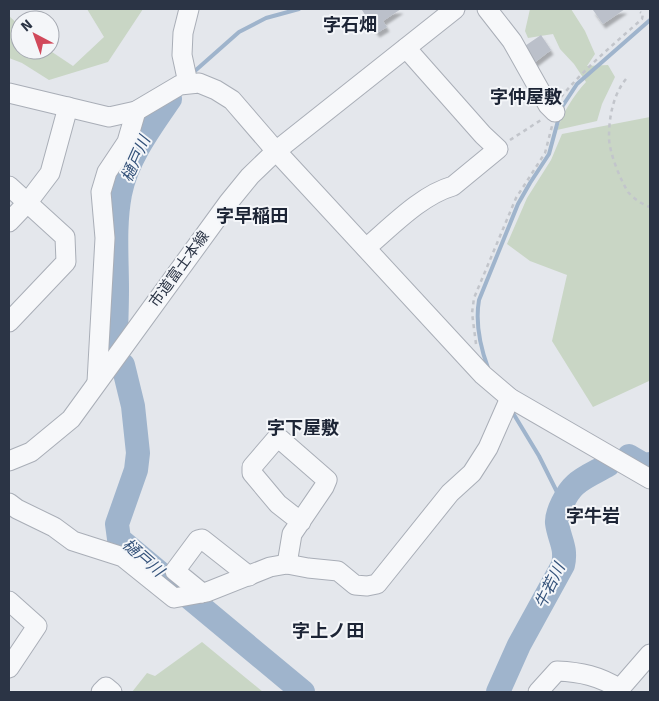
<svg xmlns="http://www.w3.org/2000/svg" width="659" height="701" font-family="Signika,'Noto Sans JP',sans-serif">
  <defs>
    <filter id="shadow"><feDropShadow dx="2.5" dy="4.5" stdDeviation="1" flood-color="#0004"/></filter>
  </defs>
  <rect width="100%" height="100%" fill="#e4e7ec"/>
  <g fill="#c9d6c5">
    <path d="M 87,9 L 143,9 L 108,62 L 49,80 L 22,63 L 9,58 L 9,16 L 20,26 L 20,50 L 49,50 L 73,66 L 104,37 Z"/>
    <path d="M 530,9 L 571,9 L 585,31 L 595,54 L 587,66 L 608,65 L 615,77 L 602,104 L 597,121 L 557,130 C 563,112 574,95 586,82 L 574,64 L 560,49 L 553,34 L 528,38 L 525,31 Z"/>
    <path d="M 650,117 L 650,379 L 649,381 L 593,407 L 552,341 L 567,275 L 530,261 L 507,244 L 527,198 L 551,160 L 562,134 Z"/>
    <path d="M 202,642 L 263,692 L 132,692 L 147,673 L 155,676 Z"/>
  </g>
  <g fill="none" stroke-linecap="round" stroke-linejoin="round">
    <g stroke="#9fb4cc" stroke-width="4">
      <path d="M 196,70 L 239,32 L 266,18 L 299,9"/>
      <path d="M 560,110 L 577,84 L 650,20"/>
      <path d="M 488,368 C 480,346 475,323 479,300 L 518,204 L 530,183 L 549,154 L 559,117"/>
      <path d="M 513,413 L 539,456 L 563,504"/>
    </g>
    <g stroke="#9fb4cc" stroke-width="24">
      <path d="M 116,344 C 116,326 117,308 117,290 C 117,258 114,226 120,194 C 127,159 150,128 170,99"/>
      <path d="M 123,365 L 133,406 L 138,453 L 136,470 L 117,524 L 119,539 L 303,692"/>
      <path d="M 629,456 L 646,466 L 650,464"/>
      <path d="M 498,692 L 519,645 L 563,565 C 567,547 559,539 557,523 C 556,513 567,492 575,485 C 583,477 598,471 608,465"/>
    </g>
  </g>
  <g fill="#bbc0ca" filter="url(#shadow)">
    <path d="M 364,9 L 401,9 L 383,21 L 387,27 L 377,33 L 362,10 Z"/>
    <path d="M 594,9 L 625,9 L 603,24 L 593,10 Z"/>
    <path d="M 541,35 L 551,50 L 530,66 L 519,50 Z"/>
  </g>
  <g fill="none" stroke-linecap="round" stroke-linejoin="round">
    <defs>
      <g id="minor">
        <path d="M 487,9 L 512,41 L 548,105 L 555,112"/>
        <path d="M 188,83 L 182,55 L 183,33 L 189,9"/>
        <path d="M 9,93 L 109,117 L 136,111 L 180,85 L 199,83 L 216,90 L 232,100 L 276,151 L 483,375 L 510,398 L 650,479"/>
        <path d="M 9,186 L 65,237 L 66,262 L 9,322"/>
        <path d="M 9,222 L 28,202 L 50,173 L 68,107"/>
        <path d="M 366,248 C 391,227 421,195 453,186 L 498,149 L 483,135 L 406,48"/>
        <path d="M 97,382 L 105,238 L 101,192 L 107,172 L 127,142 L 136,111"/>
        <path d="M 9,461 L 31,452 L 71,419 L 228,203 L 250,176 L 276,151 L 455,9"/>
        <path d="M 9,503 L 17,509 L 54,527 L 73,541 L 123,557 L 174,598 L 207,592 L 270,567 L 287,564 L 308,568 L 338,571 L 355,585 L 367,586 L 377,584 L 450,493 L 472,473 L 488,448 L 510,398"/>
        <path d="M 287,564 L 292,534 L 324,487 L 327,480 L 280,439 L 276,439 L 252,467 L 252,473 L 278,504 L 301,522"/>
        <path d="M 202,593 L 175,571 L 198,540 L 202,539 L 249,576"/>
        <path d="M 9,601 L 37,626 L 9,668"/>
        <path d="M 101,692 L 106,687 L 112,692"/>
        <path d="M 538,692 L 557,671 C 581,672 599,676 620,689"/>
        <path d="M 617,692 L 650,654"/>
      </g>
    </defs>
    <use href="#minor" stroke="#a9aeb7" stroke-width="21"/>
    <g stroke="#c2c5cb" stroke-width="2.5" stroke-dasharray="4 4" stroke-linecap="butt">
      <path d="M 626,79 C 613,95 609,117 609,137 C 609,152 620,179 628,192 C 633,198 643,205 650,207"/>
      <path d="M 561,97 C 585,68 614,44 642,19 L 643,14 L 640,12"/>
      <path d="M 510,140 L 541,120"/>
      <path d="M 476,344 L 472,313 L 474,298 L 516,198 L 545,153 L 552,126"/>
    </g>
    <use href="#minor" stroke="#f7f8fa" stroke-width="19"/>
  </g>
  <g text-anchor="middle" dominant-baseline="central" stroke-width="4" stroke-linejoin="round" paint-order="stroke">
    <g font-size="15" fill="#2b3445" stroke="#f4f6f9">
      <text transform="translate(179 269) rotate(-54)">市道富士本線</text>
    </g>
    <g font-size="16" font-style="italic" fill="#34527a" stroke="#f4f6f9">
      <text transform="translate(136 159) rotate(-66)">樋戸川</text>
      <text transform="translate(143 558) rotate(41)">樋戸川</text>
      <text transform="translate(550 586) rotate(-64)">牛若川</text>
    </g>
    <g font-size="18" font-weight="bold" fill="#1d2536" stroke="#f4f6f9">
      <text x="350" y="25">字石畑</text>
      <text x="526" y="97">字仲屋敷</text>
      <text x="252" y="216">字早稲田</text>
      <text x="303" y="428">字下屋敷</text>
      <text x="593" y="516">字牛岩</text>
      <text x="328" y="631">字上ノ田</text>
    </g>
  </g>
  <rect width="659" height="701" fill="none" stroke="#2b3445" stroke-width="20"/>
  <g transform="translate(35 35) rotate(319)"><circle r="24" fill="#f4f6f9" stroke="#a4a8b1"/>
  <path d="M0-4L9 19L0 12L-9 19Z" fill="#d1495b"/>
  <text y="-8" font-size="14" font-weight="bold" text-anchor="middle" fill="#2b3445">N</text>
  </g>
</svg>
